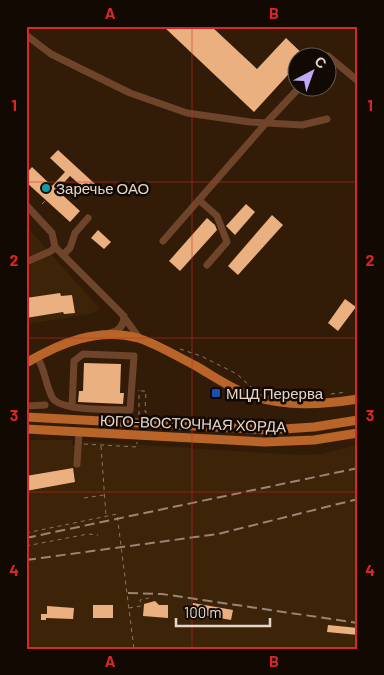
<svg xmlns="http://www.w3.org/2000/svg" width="384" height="675" font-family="Barlow,sans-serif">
  <rect width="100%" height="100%" fill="#321c08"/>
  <g fill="#3d2308">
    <path d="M 26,226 L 100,309 L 90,314 L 26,324 Z"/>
    <path d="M 26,440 L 73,440 L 72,445 L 78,445 L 81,441 L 301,455 L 321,454 L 358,445 L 358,649 L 26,649 Z"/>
  </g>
  <g fill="#eab07f">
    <path d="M 163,26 L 211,26 L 257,69 L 286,38 L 307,58 L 296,58 L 296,66 L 254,112 Z"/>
    <path d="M 58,150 L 95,184 L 88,192 L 70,176 L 57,190 L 80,211 L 70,222 L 26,182 L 26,174 L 32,167 L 52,186 L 65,172 L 50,158 Z"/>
    <path d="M 246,204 L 255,212 L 235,235 L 226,226 Z"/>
    <path d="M 272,215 L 283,225 L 238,275 L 228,266 Z"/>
    <path d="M 207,218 L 215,225 L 217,230 L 180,271 L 169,261 Z"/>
    <path d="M 98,230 L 111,242 L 104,249 L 91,238 Z"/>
    <path d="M 60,293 L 61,296 L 72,295 L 75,313 L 64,314 L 63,312 L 26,318 L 26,298 Z"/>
    <path d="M 345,299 L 356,307 L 338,331 L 328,323 Z"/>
    <path d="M 84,363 L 121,364 L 120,393 L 124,393 L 123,404 L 78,402 L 79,391 L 83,391 Z"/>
    <path d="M 73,468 L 75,482 L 26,491 L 26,476 Z"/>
    <path d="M 155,601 L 159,605 L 168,605 L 168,618 L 143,616 L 144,604 Z"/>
    <path d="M 193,603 L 233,610 L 231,620 L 192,613 Z"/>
    <rect x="93" y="605" width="20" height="13"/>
    <path d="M 47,606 L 74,608 L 73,619 L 46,618 L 46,620 L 41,620 L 41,614 L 47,614 Z"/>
    <path d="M 328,625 L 358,628 L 358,635 L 327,632 Z"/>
  </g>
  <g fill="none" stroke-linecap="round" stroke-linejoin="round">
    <g stroke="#887665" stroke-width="1" stroke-dasharray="4 4" stroke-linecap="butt">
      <path d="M 42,204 L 46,200"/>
      <path d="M 180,349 L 201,356 L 237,374 L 251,387 L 273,393"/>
      <path d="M 141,391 L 146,391 L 145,412 L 150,413"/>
      <path d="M 331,394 L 347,392"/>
      <path d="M 139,415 L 139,390"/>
      <path d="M 84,444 L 137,447 L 137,442"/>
      <path d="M 101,446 L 106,516"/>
      <path d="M 84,498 L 104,495"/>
      <path d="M 26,533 L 117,514 L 134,649"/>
      <path d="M 26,546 L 88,534 L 98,535"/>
      <path d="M 129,608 L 141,606 L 140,600 L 149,598"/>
    </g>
    <g stroke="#6e452b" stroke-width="7">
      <path d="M 26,35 L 51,54 L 130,93 L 187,113 L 250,122 L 302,125 L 327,119"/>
      <path d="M 326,58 L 328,56 L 358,81"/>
      <path d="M 199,200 L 217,216 L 227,242 L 207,265"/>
      <path d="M 26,205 L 52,233 L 55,247 L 121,313 L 140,339"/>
      <path d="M 163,241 L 266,123 L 299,88"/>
      <path d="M 63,255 L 70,248 L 75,233 L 88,218"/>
      <path d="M 26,262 L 51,251 L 55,247"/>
      <path d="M 110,333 C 119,331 124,326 124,316"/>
      <path d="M 37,357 C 45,369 45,383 52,397 C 59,412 114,409 130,410 L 134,356 L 83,354 L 74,361 L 72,407"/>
      <path d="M 26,406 L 45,405"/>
      <path d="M 77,464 L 79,432"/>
    </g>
    <g stroke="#b96428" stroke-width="9">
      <path d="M 26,363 C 60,343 98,327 138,338 C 155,343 180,358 196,366 C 213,376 230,388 249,395 C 285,407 321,405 358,399"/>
      <path d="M 26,417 L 268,430 L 314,427 L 358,420"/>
      <path d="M 26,429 L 265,442 L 314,440 L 358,433"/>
    </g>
    <g stroke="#978575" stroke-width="2" stroke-dasharray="10 5" stroke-linecap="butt">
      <path d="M 26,538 L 358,468"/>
      <path d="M 26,560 L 218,534 L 358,499"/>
      <path d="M 128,593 L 162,594 L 358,623"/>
    </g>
  </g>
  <path fill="none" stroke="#d62828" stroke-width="1" stroke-opacity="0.55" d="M 192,26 L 192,649M 26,182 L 358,182M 26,338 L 358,338M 26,492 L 358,492"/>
  <circle fill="#0f9aa8" stroke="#120903" stroke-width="2" cx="46" cy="188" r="5"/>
  <rect fill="#1a4fb4" stroke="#120903" stroke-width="2" x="211" y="388" width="10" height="10" rx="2.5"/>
  <g text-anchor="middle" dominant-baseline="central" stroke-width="5" stroke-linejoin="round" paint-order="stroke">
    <g font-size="15" fill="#e5d6ca" stroke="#120903" text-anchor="start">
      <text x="56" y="188">Заречье ОАО</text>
      <text x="226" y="393">МЦД Перерва</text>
    </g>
    <g font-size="15" fill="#e5d6ca" stroke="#120903">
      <text transform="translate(193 423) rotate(2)">ЮГО-ВОСТОЧНАЯ ХОРДА</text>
    </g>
  </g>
  <rect width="384" height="675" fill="none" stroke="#120903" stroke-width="55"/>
  <g transform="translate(312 72) rotate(41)"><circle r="24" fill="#120903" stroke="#665b53"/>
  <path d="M0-4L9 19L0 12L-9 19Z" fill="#bcaaf6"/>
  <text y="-8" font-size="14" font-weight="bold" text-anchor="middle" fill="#e5d6ca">С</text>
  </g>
  <path d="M176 618v8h94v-8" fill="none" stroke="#e5d6ca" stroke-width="2.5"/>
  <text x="184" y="618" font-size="15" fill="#e5d6ca" stroke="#120903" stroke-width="4" paint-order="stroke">100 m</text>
  <rect x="28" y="28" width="328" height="620" fill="none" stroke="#d62828" stroke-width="2"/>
  <g font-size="16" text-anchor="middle" font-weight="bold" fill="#d62828">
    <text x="110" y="19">A</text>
    <text x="274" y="19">B</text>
    <text x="14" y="111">1</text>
    <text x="370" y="111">1</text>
    <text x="14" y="266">2</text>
    <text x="370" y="266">2</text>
    <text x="14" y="421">3</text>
    <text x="370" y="421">3</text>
    <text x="14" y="576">4</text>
    <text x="370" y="576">4</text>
    <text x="110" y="667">A</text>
    <text x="274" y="667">B</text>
  </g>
</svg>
